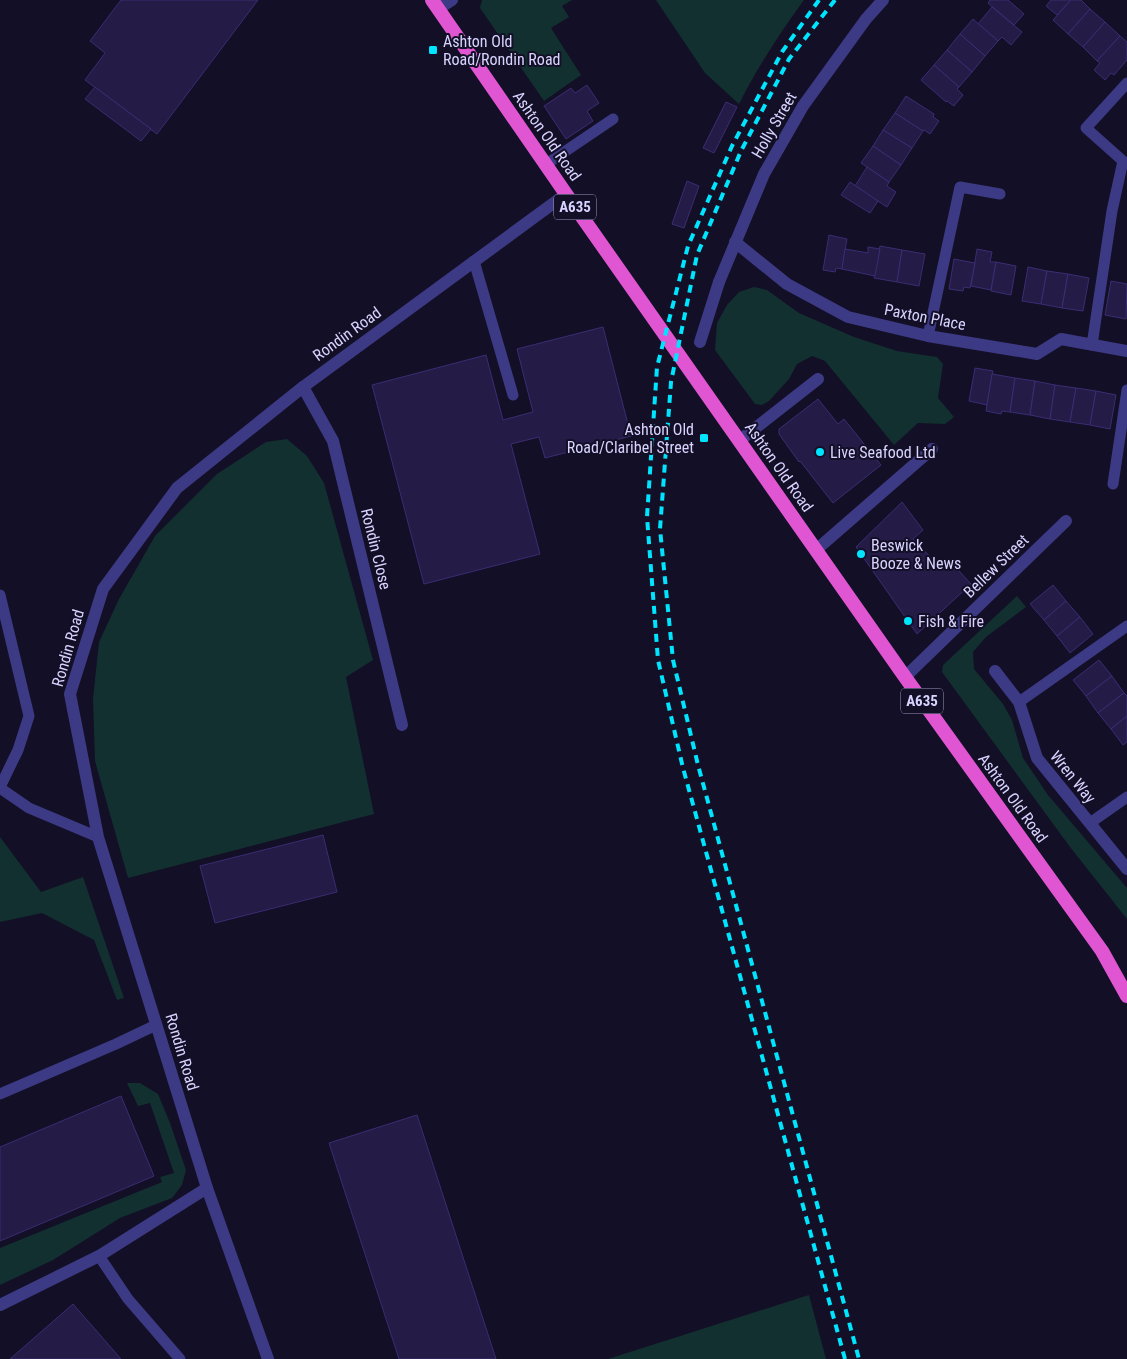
<svg xmlns="http://www.w3.org/2000/svg" width="1127" height="1359" font-family="'Roboto Condensed',sans-serif">
  <rect width="100%" height="100%" fill="#130f26"/>
  <g fill="#12302f">
    <path d="M 482,0 L 572,0 L 562,6 L 569,17 L 551,28 L 581,75 L 544,101 L 480,8 Z"/>
    <path d="M 656,0 L 804,0 C 780,33 757,68 739,104 L 705,73 Z"/>
    <path d="M 754,287 L 767,290 L 799,313 L 854,337 L 897,351 L 937,357 L 943,364 L 938,398 L 954,417 L 945,424 L 918,423 L 894,445 L 825,361 L 812,356 L 797,364 L 789,379 L 769,401 L 762,405 L 755,404 L 715,350 L 717,323 L 727,305 L 739,292 Z"/>
    <path d="M 287,439 L 307,456 L 324,483 L 373,660 L 346,677 L 374,814 L 128,878 L 95,761 L 93,699 L 99,642 L 119,599 L 155,536 L 217,474 L 266,442 Z"/>
    <path d="M 1017,596 L 1026,607 L 986,637 L 973,652 L 974,669 L 1003,704 L 1012,720 L 1023,758 L 1048,795 L 1127,888 L 1127,919 L 1070,847 L 942,672 L 943,665 Z"/>
    <path d="M 0,837 L 41,892 L 83,877 L 124,998 L 117,1000 L 94,940 L 42,913 L 0,922 Z"/>
    <path d="M 127,1083 L 140,1083 L 158,1094 L 170,1123 L 186,1170 L 182,1185 L 172,1198 L 120,1218 L 53,1260 L 0,1285 L 0,1248 L 162,1182 L 160,1177 L 174,1173 L 150,1103 L 138,1106 Z"/>
    <path d="M 809,1295 L 826,1359 L 608,1359 Z"/>
  </g>
  <g fill="#241b47" stroke="#3b2d73">
    <path d="M 121,0 L 258,0 L 157,134 L 85,80 L 105,53 L 90,41 Z"/>
    <path d="M 990,0 L 1008,0 L 1024,14 L 1014,25 L 988,3 Z"/>
    <path d="M 1051,0 L 1071,0 L 1057,15 L 1046,6 Z"/>
    <path d="M 1071,0 L 1081,0 L 1090,9 L 1068,34 L 1053,20 Z"/>
    <path d="M 992,7 L 1022,32 L 1011,45 L 1002,37 L 998,41 L 978,24 Z"/>
    <path d="M 1090,9 L 1105,22 L 1083,47 L 1068,34 Z"/>
    <path d="M 973,19 L 998,41 L 985,56 L 960,34 Z"/>
    <path d="M 1105,22 L 1120,36 L 1097,61 L 1083,47 Z"/>
    <path d="M 960,34 L 985,56 L 972,72 L 947,50 Z"/>
    <path d="M 1120,36 L 1127,42 L 1127,60 L 1114,75 L 1111,73 L 1105,80 L 1094,70 L 1100,63 L 1097,61 Z"/>
    <path d="M 947,50 L 972,72 L 959,87 L 934,65 Z"/>
    <path d="M 934,65 L 959,87 L 957,89 L 963,95 L 954,106 L 947,101 L 946,102 L 921,80 Z"/>
    <path d="M 587,85 L 599,103 L 587,111 L 593,121 L 566,139 L 544,106 L 571,88 L 575,93 Z"/>
    <path d="M 95,87 L 151,129 L 141,141 L 85,99 Z"/>
    <path d="M 906,96 L 934,114 L 933,117 L 939,121 L 930,134 L 924,130 L 923,131 L 895,113 Z"/>
    <path d="M 726,102 L 737,107 L 714,153 L 703,148 Z"/>
    <path d="M 895,113 L 923,131 L 912,148 L 883,130 Z"/>
    <path d="M 883,130 L 912,148 L 901,165 L 873,146 Z"/>
    <path d="M 873,146 L 901,165 L 889,182 L 861,163 Z"/>
    <path d="M 867,167 L 889,182 L 887,186 L 896,192 L 887,207 L 855,186 Z"/>
    <path d="M 687,181 L 699,186 L 684,228 L 672,224 Z"/>
    <path d="M 850,182 L 878,201 L 870,213 L 841,195 Z"/>
    <path d="M 829,235 L 847,239 L 842,269 L 836,268 L 835,272 L 823,270 Z"/>
    <path d="M 880,246 L 902,250 L 897,282 L 874,278 Z"/>
    <path d="M 868,247 L 880,249 L 875,276 L 842,269 L 845,249 L 868,253 Z"/>
    <path d="M 977,249 L 992,252 L 990,262 L 996,262 L 991,290 L 971,286 Z"/>
    <path d="M 902,250 L 925,254 L 919,286 L 897,282 Z"/>
    <path d="M 954,259 L 975,263 L 970,288 L 964,287 L 963,291 L 949,289 Z"/>
    <path d="M 996,262 L 1016,266 L 1011,295 L 991,291 Z"/>
    <path d="M 1028,267 L 1047,271 L 1041,304 L 1022,301 Z"/>
    <path d="M 1047,271 L 1068,274 L 1062,308 L 1041,304 Z"/>
    <path d="M 1068,274 L 1089,278 L 1083,311 L 1062,308 Z"/>
    <path d="M 1111,281 L 1127,284 L 1126,319 L 1105,315 Z"/>
    <path d="M 603,327 L 631,436 L 545,458 L 539,437 L 511,444 L 540,554 L 424,584 L 372,385 L 486,355 L 503,420 L 533,412 L 517,349 Z"/>
    <path d="M 975,368 L 993,371 L 987,405 L 969,401 Z"/>
    <path d="M 992,374 L 1015,378 L 1010,412 L 1002,411 L 1001,414 L 986,411 Z"/>
    <path d="M 1015,378 L 1035,381 L 1030,415 L 1010,412 Z"/>
    <path d="M 1035,381 L 1055,385 L 1050,419 L 1030,415 Z"/>
    <path d="M 1055,385 L 1076,388 L 1070,422 L 1050,419 Z"/>
    <path d="M 1076,388 L 1096,391 L 1090,425 L 1070,422 Z"/>
    <path d="M 1096,391 L 1116,395 L 1110,429 L 1090,425 Z"/>
    <path d="M 818,399 L 838,424 L 844,419 L 881,465 L 833,503 L 800,461 L 799,462 L 779,434 L 779,429 Z"/>
    <path d="M 902,502 L 923,530 L 913,539 L 941,568 L 949,560 L 971,584 L 917,634 L 856,547 Z"/>
    <path d="M 1053,585 L 1066,601 L 1044,620 L 1030,604 Z"/>
    <path d="M 1066,601 L 1080,617 L 1057,636 L 1044,620 Z"/>
    <path d="M 1080,617 L 1093,634 L 1070,653 L 1057,636 Z"/>
    <path d="M 1099,660 L 1112,676 L 1086,696 L 1073,680 Z"/>
    <path d="M 1112,676 L 1124,693 L 1098,713 L 1086,696 Z"/>
    <path d="M 1124,693 L 1127,696 L 1127,716 L 1111,729 L 1098,713 Z"/>
    <path d="M 1127,716 L 1127,742 L 1123,745 L 1111,729 Z"/>
    <path d="M 323,835 L 337,892 L 215,923 L 200,866 Z"/>
    <path d="M 121,1096 L 154,1176 L 0,1241 L 0,1147 Z"/>
    <path d="M 417,1115 L 496,1359 L 399,1359 L 329,1143 Z"/>
    <path d="M 73,1304 L 121,1359 L 10,1359 Z"/>
  </g>
  <g fill="none" stroke-linecap="round" stroke-linejoin="round">
    <g stroke="#3d3a85" stroke-width="11">
      <path d="M 545,165 L 613,119"/>
      <path d="M 474,261 L 513,395"/>
      <path d="M 928,336 L 960,187 L 1000,194"/>
      <path d="M 1092,345 L 1112,211 L 1123,161 L 1086,128 L 1127,83"/>
      <path d="M 1113,484 L 1127,390"/>
      <path d="M 0,595 L 29,716 L 18,750 L 0,787"/>
      <path d="M 1019,702 L 1127,626"/>
      <path d="M 0,788 L 29,808 L 98,837"/>
      <path d="M 1090,823 L 1127,797"/>
      <path d="M 0,1094 L 116,1044 L 156,1025"/>
      <path d="M 99,1256 L 128,1299 L 180,1359"/>
    </g>
    <path stroke="#3d3a85" stroke-width="12" d="M 700,342 L 719,282"/>
    <g stroke="#3d3a85" stroke-width="12">
      <path d="M 735,242 L 787,284 L 848,317 L 928,336 L 1037,354 L 1061,339 L 1127,351"/>
      <path d="M 719,282 L 764,174 L 803,106 L 866,19 L 883,0"/>
      <path d="M 303,387 L 333,441 L 402,725"/>
      <path d="M 739,441 L 818,379"/>
      <path d="M 816,550 L 932,449"/>
      <path d="M 995,671 L 1019,702 L 1037,758 L 1127,869"/>
      <path d="M 905,677 L 1066,521"/>
      <path d="M 0,1305 L 99,1256 L 207,1188"/>
      <path d="M 268,1359 L 207,1188 L 98,837 L 70,694 L 103,589 L 177,488 L 303,387 L 566,194"/>
    </g>
    <path stroke="#3d3a85" stroke-width="12" d="M 438,9 L 452,0"/>
    <path stroke="#e055d1" stroke-width="14" d="M 432,0 L 566,194 L 905,677 L 1102,951 L 1127,996"/>
    <g stroke="#00e5ff" stroke-width="4" stroke-dasharray="8 6" stroke-linecap="butt">
      <path d="M 819,0 L 782,52 L 732,146 L 688,246 L 657,367 L 647,517 L 658,660 L 683,768 L 845,1359"/>
      <path d="M 835,0 L 789,59 L 741,151 L 697,255 L 671,382 L 660,529 L 673,660 L 698,765 L 859,1359"/>
    </g>
  </g>
  <g fill="#00e5ff" stroke="#130f26" stroke-width="2">
    <rect x="428" y="45" width="10" height="10" rx="2.5"/>
    <rect x="699" y="433" width="10" height="10" rx="2.5"/>
    <circle cx="820" cy="452" r="5"/>
    <circle cx="861" cy="554" r="5"/>
    <circle cx="908" cy="621" r="5"/>
  </g>
  <g text-anchor="middle" dominant-baseline="central" stroke-width="4" stroke-linejoin="round" paint-order="stroke">
    <g fill="#130f26" stroke="#9e99be" stroke-width="1">
      <rect x="554" y="194.5" width="42" height="25" rx="4"/>
      <rect x="901" y="688.5" width="42" height="25" rx="4"/>
    </g>
    <g font-size="15" font-weight="bold" fill="#d9d4ff">
      <text x="575" y="207">A635</text>
      <text x="922" y="701">A635</text>
    </g>
    <g font-size="16" fill="#d9d4ff" stroke="#130f26" text-anchor="start">
      <text x="443" y="41">Ashton Old<tspan x="443" dy="18">Road/Rondin Road</tspan></text>
      <text x="694" y="429" text-anchor="end">Ashton Old<tspan x="694" dy="18">Road/Claribel Street</tspan></text>
      <text x="830" y="452">Live Seafood Ltd</text>
      <text x="871" y="545">Beswick<tspan x="871" dy="18">Booze &amp; News</tspan></text>
      <text x="918" y="621">Fish &amp; Fire</text>
    </g>
    <g font-size="16" fill="#d9d4ff" stroke="#130f26">
      <text transform="translate(774 125) rotate(-60)">Holly Street</text>
      <text transform="translate(547 136) rotate(55)">Ashton Old Road</text>
      <text transform="translate(925 317) rotate(11)">Paxton Place</text>
      <text transform="translate(347 334) rotate(-36)">Rondin Road</text>
      <text transform="translate(779 467) rotate(55)">Ashton Old Road</text>
      <text transform="translate(376 549) rotate(76)">Rondin Close</text>
      <text transform="translate(996 566) rotate(-44)">Bellew Street</text>
      <text transform="translate(68 648) rotate(-74)">Rondin Road</text>
      <text transform="translate(1073 777) rotate(51)">Wren Way</text>
      <text transform="translate(1013 798) rotate(54)">Ashton Old Road</text>
      <text transform="translate(182 1052) rotate(73)">Rondin Road</text>
    </g>
  </g>
</svg>
